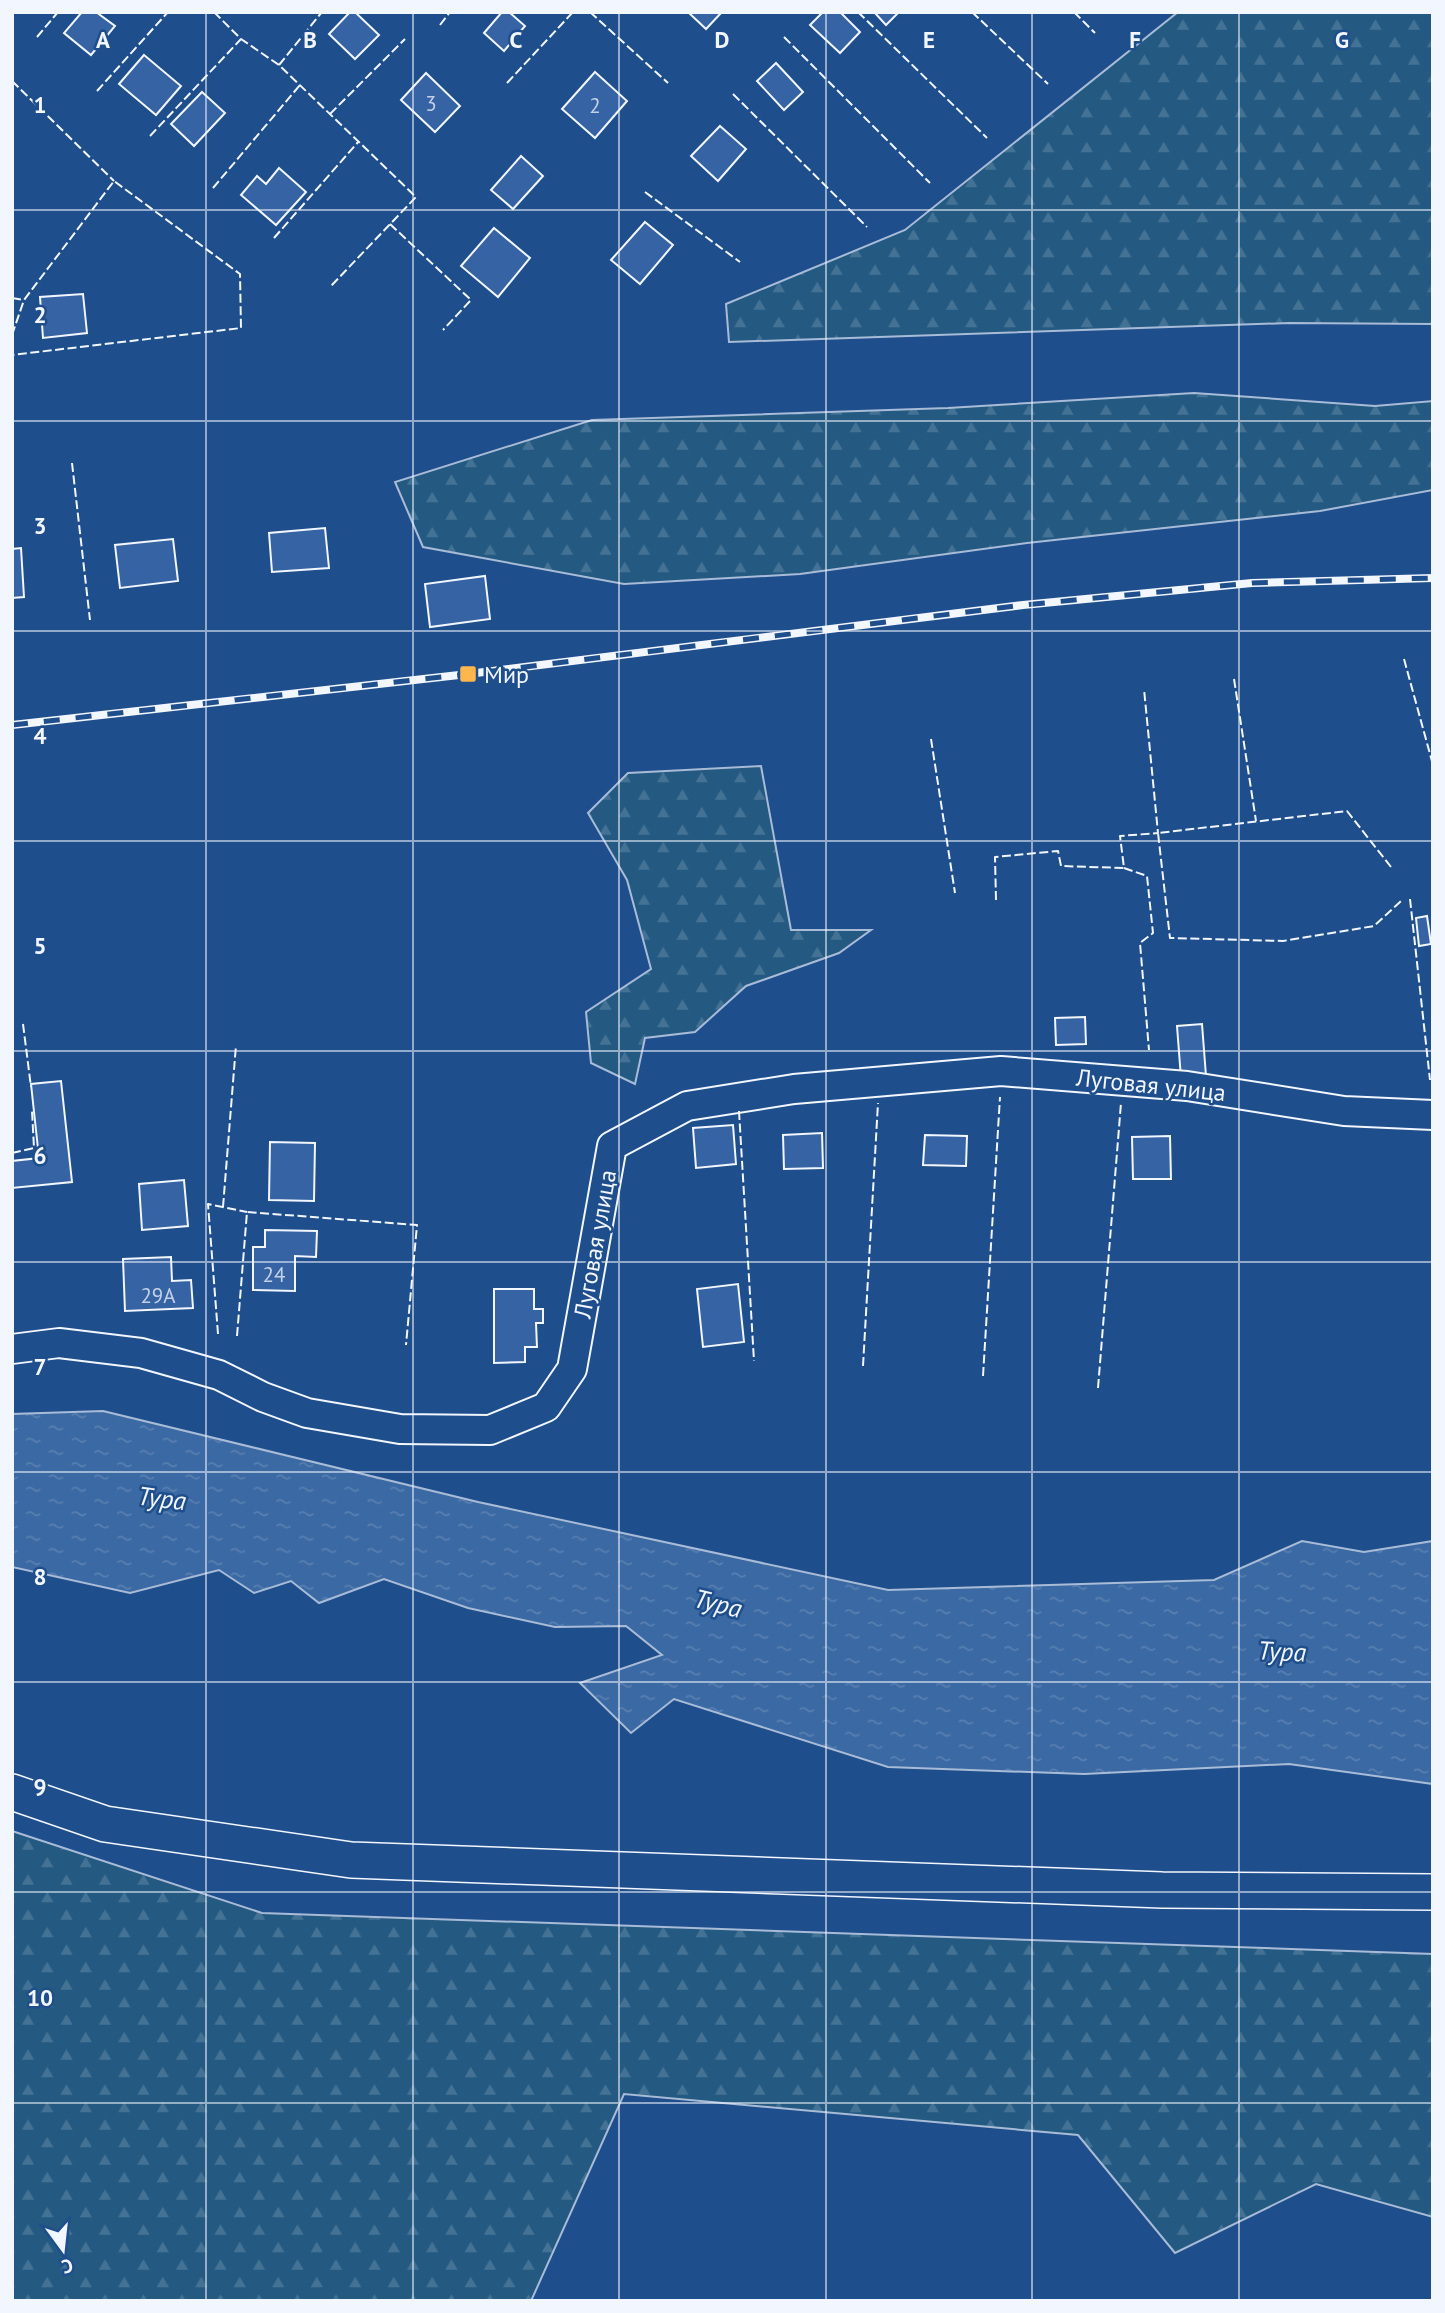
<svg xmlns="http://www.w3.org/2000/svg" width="1445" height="2313" font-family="'PT Sans',sans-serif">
  <defs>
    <pattern id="forest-firs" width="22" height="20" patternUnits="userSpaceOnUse" patternTransform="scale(1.75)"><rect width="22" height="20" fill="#245a82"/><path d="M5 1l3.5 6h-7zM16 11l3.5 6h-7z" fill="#447295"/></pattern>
    <pattern id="water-ripples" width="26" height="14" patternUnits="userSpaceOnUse" patternTransform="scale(1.75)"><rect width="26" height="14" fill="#3b69a3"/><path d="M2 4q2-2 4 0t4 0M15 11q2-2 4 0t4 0" fill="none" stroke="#587fb1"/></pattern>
  </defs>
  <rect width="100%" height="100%" fill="#1f4e8c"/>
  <g fill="url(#forest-firs)" stroke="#a8bbd7" stroke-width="2">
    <path d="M 1178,12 L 1433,12 L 1433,324 L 1289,323 L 729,342 L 726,304 L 905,230 Z"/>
    <path d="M 1194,393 L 1375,406 L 1433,401 L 1433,490 L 1320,511 L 1027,543 L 800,574 L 624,584 L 423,547 L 395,482 L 592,420 L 948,408 Z"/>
    <path d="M 761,766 L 791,930 L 871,930 L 839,953 L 746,986 L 695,1032 L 645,1038 L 635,1084 L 591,1063 L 586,1012 L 651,969 L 627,880 L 588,813 L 628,773 Z"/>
    <path d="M 12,1831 L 262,1913 L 1433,1954 L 1433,2217 L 1316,2184 L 1175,2253 L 1078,2135 L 624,2094 L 531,2301 L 12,2301 Z"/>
  </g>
  <path fill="url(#water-ripples)" stroke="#a8bbd7" stroke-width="2" d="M 103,1411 L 478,1502 L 888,1590 L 1214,1580 L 1302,1541 L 1364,1552 L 1433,1541 L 1433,1784 L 1289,1764 L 1084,1774 L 888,1767 L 674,1699 L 631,1733 L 580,1683 L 662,1655 L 626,1626 L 555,1627 L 468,1608 L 384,1579 L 319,1603 L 291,1581 L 254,1593 L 219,1570 L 130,1593 L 12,1567 L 12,1414 Z"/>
  <g fill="#3563a3" stroke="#f2f6ff" stroke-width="2">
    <path d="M 82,12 L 96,12 L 115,26 L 91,55 L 64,33 Z"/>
    <path d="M 350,12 L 355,12 L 379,35 L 355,59 L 329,34 Z"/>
    <path d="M 502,12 L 509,12 L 525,26 L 504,51 L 484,33 Z"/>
    <path d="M 688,12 L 722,12 L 706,29 Z"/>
    <path d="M 823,12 L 840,12 L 860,32 L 840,53 L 810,25 Z"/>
    <path d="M 874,12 L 899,12 L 886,25 Z"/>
    <path d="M 144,55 L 181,86 L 156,115 L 119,84 Z"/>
    <path d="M 776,63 L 803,92 L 784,110 L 757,81 Z"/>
    <path d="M 595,72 L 627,101 L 595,138 L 562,109 Z"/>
    <path d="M 426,73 L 460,106 L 435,132 L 401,100 Z"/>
    <path d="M 202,92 L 225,113 L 194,146 L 171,124 Z"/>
    <path d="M 720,126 L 746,149 L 718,181 L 691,156 Z"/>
    <path d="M 521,156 L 543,176 L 513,209 L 491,190 Z"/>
    <path d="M 279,168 L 306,192 L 276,225 L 241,195 L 257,176 L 266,184 Z"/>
    <path d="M 645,222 L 673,245 L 640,284 L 611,260 Z"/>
    <path d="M 494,228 L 530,258 L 498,297 L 461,266 Z"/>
    <path d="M 83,294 L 87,333 L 43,338 L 40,297 Z"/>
    <path d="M 325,528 L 329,568 L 272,572 L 269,533 Z"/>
    <path d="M 173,539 L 178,581 L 120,588 L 115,545 Z"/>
    <path d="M 21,548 L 24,597 L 12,598 L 12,549 Z"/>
    <path d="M 485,576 L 490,619 L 430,627 L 425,584 Z"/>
    <path d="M 1427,916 L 1431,944 L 1419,946 L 1416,918 Z"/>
    <path d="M 1085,1017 L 1086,1044 L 1056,1045 L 1055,1018 Z"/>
    <path d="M 1202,1024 L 1206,1076 L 1181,1078 L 1177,1026 Z"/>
    <path d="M 61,1081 L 72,1182 L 12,1188 L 12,1161 L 39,1158 L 31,1084 Z"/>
    <path d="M 733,1125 L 736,1164 L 696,1168 L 693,1128 Z"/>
    <path d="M 822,1133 L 823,1168 L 784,1169 L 783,1135 Z"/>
    <path d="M 925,1135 L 967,1136 L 966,1166 L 923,1165 Z"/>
    <path d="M 1170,1136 L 1171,1179 L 1133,1179 L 1132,1137 Z"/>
    <path d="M 270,1142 L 315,1143 L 314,1201 L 269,1200 Z"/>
    <path d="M 184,1180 L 188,1226 L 142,1230 L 139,1184 Z"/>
    <path d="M 265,1230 L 317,1231 L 316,1257 L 295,1256 L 295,1291 L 253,1290 L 253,1247 L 265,1247 Z"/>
    <path d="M 171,1257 L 172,1281 L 191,1280 L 193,1308 L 125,1311 L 123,1259 Z"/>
    <path d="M 738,1284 L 744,1342 L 703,1347 L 697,1289 Z"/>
    <path d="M 494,1289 L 534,1289 L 534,1309 L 543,1309 L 543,1323 L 536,1323 L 537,1347 L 525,1347 L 525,1362 L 494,1363 Z"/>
  </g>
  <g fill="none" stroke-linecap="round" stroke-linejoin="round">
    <defs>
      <path id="minor" d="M 12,1349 L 59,1343 L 141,1353 L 219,1375 L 263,1397 L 307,1413 L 400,1429 L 490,1430 L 546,1407 L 572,1369 L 612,1146 L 687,1106 L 794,1089 L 1001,1071 L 1187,1086 L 1344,1111 L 1433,1115"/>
      <path id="major" d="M 12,1792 L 105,1824 L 351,1860 L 1162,1890 L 1433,1892"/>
    </defs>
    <use href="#minor" stroke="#f2f6ff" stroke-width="32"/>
    <use href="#major" stroke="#f2f6ff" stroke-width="38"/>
    <use href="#minor" stroke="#1f4e8c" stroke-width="28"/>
    <use href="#major" stroke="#1f4e8c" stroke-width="35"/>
    <defs>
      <path id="rail" d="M 12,725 L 468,674 L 1023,605 L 1252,583 L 1433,578"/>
    </defs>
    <use href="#rail" stroke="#f2f6ff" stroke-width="8"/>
    <use href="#rail" stroke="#1f4e8c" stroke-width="5" stroke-dasharray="16" stroke-linecap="butt"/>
    <g stroke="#f2f6ff" stroke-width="2" stroke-dasharray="9 3.5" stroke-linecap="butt">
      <path d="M 214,12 L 241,39 L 279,65 L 416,197 L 331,286"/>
      <path d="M 590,12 L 668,83"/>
      <path d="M 858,12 L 987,138"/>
      <path d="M 972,12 L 1048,84"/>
      <path d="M 1074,12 L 1095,33"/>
      <path d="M 440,25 L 450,12"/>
      <path d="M 37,37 L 58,12"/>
      <path d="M 784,37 L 930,183"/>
      <path d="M 279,65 L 322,12"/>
      <path d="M 12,81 L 114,181"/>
      <path d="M 507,83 L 573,12"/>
      <path d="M 97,91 L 168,12"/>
      <path d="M 733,94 L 867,227"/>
      <path d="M 330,114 L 405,39"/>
      <path d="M 150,136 L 241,39"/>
      <path d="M 213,188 L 300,85"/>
      <path d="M 645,192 L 740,262"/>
      <path d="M 390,224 L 471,300 L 443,330"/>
      <path d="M 274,238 L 359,141"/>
      <path d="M 12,298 L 24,300"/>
      <path d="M 12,335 L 24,300 L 114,181 L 240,274 L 241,328 L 12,355"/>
      <path d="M 72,463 L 90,620"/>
      <path d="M 1404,659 L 1433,765"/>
      <path d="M 1234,679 L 1256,821"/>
      <path d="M 931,739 L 955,893"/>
      <path d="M 1391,867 L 1347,811 L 1158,833 L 1170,938 L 1283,941 L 1374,926 L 1401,901"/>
      <path d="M 1124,868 L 1147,876 L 1153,933 L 1140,943 L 1149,1050"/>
      <path d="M 1410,899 L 1430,1080"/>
      <path d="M 996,900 L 995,857 L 1058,851 L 1061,866 L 1124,868 L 1120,836 L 1158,833 L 1144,689"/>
      <path d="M 23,1024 L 31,1087"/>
      <path d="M 739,1111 L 754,1361"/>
      <path d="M 12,1153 L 34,1148 L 32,1111"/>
      <path d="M 223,1207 L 236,1045"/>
      <path d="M 218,1334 L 208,1204 L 247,1212"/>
      <path d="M 237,1336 L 247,1212 L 417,1225 L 406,1345"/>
      <path d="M 863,1366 L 878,1103"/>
      <path d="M 983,1376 L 1000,1097"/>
      <path d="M 1098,1388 L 1121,1103"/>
    </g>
  </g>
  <path fill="none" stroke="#f2f6ff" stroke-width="2" stroke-opacity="0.55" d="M 206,12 L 206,2301M 413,12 L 413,2301M 619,12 L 619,2301M 826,12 L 826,2301M 1032,12 L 1032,2301M 1239,12 L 1239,2301M 12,210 L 1433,210M 12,421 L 1433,421M 12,631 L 1433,631M 12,841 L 1433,841M 12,1051 L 1433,1051M 12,1262 L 1433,1262M 12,1472 L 1433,1472M 12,1682 L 1433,1682M 12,1892 L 1433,1892M 12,2103 L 1433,2103"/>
  <rect fill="#ffb74d" stroke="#1f4e8c" stroke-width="2.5" x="459" y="665" width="18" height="18" rx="3.5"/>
  <g text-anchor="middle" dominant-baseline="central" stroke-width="5" stroke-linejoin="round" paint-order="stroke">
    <g font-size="21" fill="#c3d1e8">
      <text x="431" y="103">3</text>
      <text x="595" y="105">2</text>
      <text x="274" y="1274">24</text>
      <text x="158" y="1295">29А</text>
    </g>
    <g font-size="24" fill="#f2f6ff" stroke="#1f4e8c" text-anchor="start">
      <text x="484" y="674">Мир</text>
    </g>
    <g font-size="24" fill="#f2f6ff" stroke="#1f4e8c">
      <text transform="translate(1151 1085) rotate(6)">Луговая улица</text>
      <text transform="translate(595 1244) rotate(-80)">Луговая улица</text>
    </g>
    <g font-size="26" font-style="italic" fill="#f2f6ff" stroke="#1f4e8c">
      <text transform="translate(162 1498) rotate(7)">Тура</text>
      <text transform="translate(718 1603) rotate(14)">Тура</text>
      <text transform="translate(1282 1651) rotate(3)">Тура</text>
    </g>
  </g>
  <g font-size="23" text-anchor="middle" font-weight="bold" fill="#f2f6ff" stroke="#1f4e8c" stroke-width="5" stroke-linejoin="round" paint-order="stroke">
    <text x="103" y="48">A</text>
    <text x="310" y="48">B</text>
    <text x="516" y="48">C</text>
    <text x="722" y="48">D</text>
    <text x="929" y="48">E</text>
    <text x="1135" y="48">F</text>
    <text x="1342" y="48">G</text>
    <text x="40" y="113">1</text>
    <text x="40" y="323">2</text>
    <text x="40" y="534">3</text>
    <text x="40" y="744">4</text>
    <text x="40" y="954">5</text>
    <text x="40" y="1164">6</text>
    <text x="40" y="1375">7</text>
    <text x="40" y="1585">8</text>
    <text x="40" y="1795">9</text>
    <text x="40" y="2006">10</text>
  </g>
  <rect width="1445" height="2313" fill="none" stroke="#f2f6ff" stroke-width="28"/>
  <g transform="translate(63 2250) rotate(165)" stroke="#1f4e8c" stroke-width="5" paint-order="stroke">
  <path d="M0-5L12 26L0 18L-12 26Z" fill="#f2f6ff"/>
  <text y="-10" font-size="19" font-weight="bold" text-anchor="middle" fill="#f2f6ff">С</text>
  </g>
</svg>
